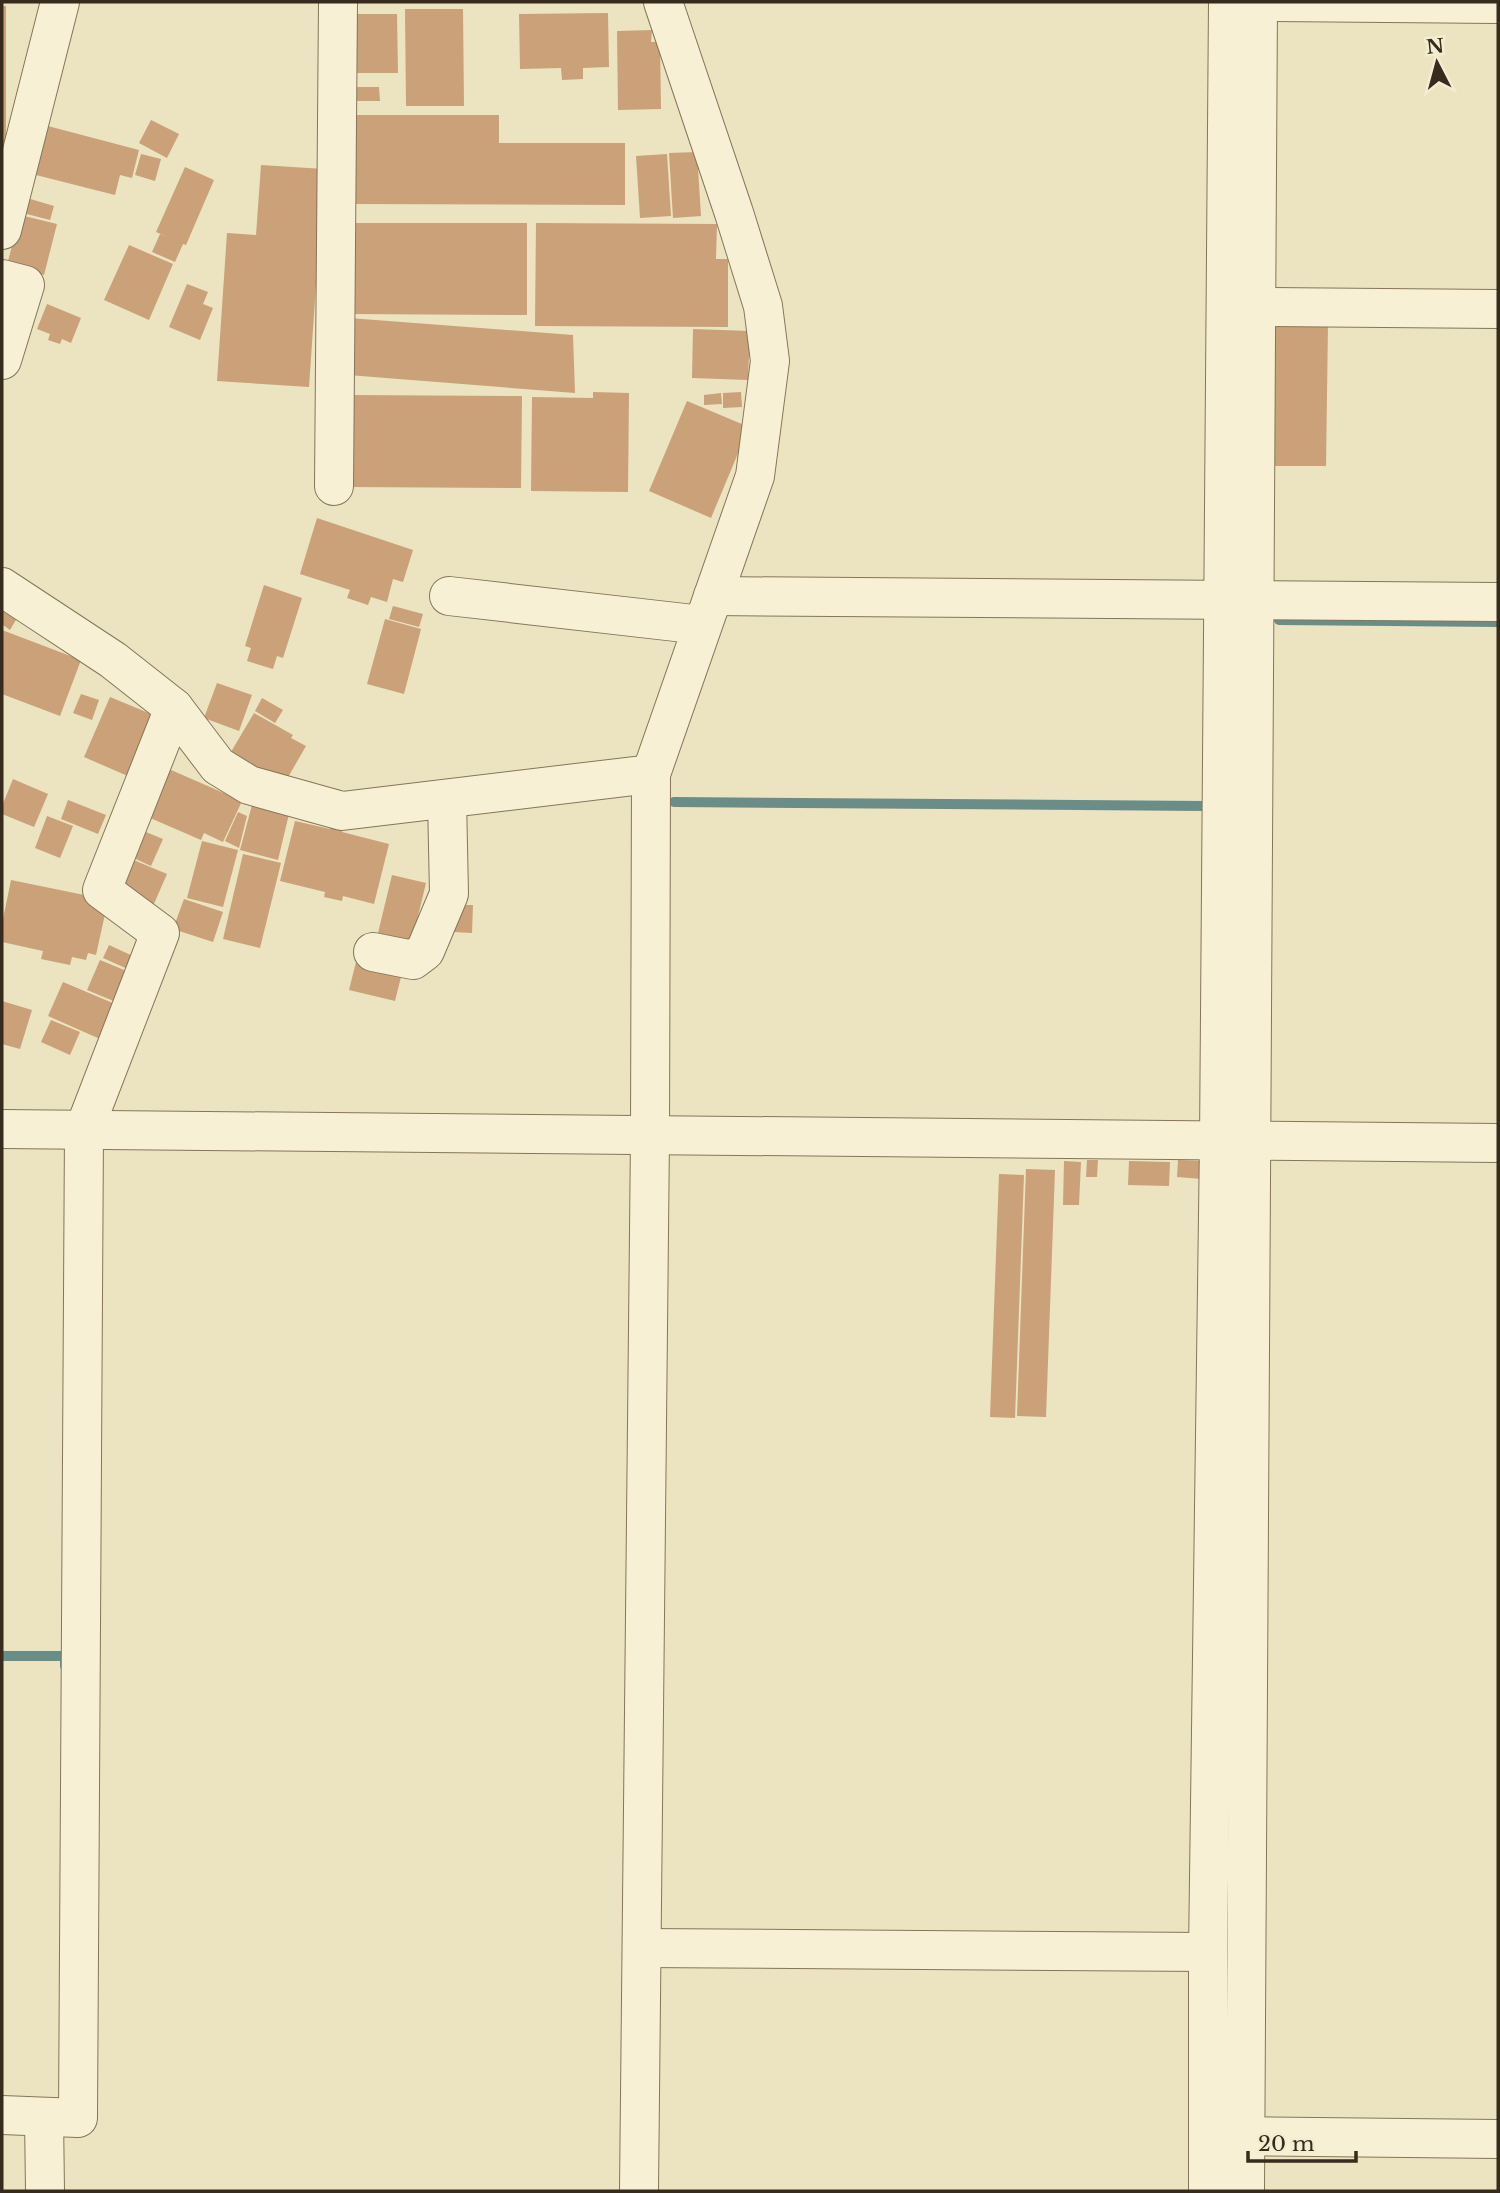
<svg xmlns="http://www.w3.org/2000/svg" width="1500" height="2193" font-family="'Libre Baskerville',serif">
  <rect width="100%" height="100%" fill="#ece3c1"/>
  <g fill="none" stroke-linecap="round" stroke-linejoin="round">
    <g stroke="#6b8d87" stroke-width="10">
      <path d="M 1279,620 L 1498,622"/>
      <path d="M 674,802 L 1204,806"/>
      <path d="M 2,1656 L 65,1656 L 65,1666"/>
    </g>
  </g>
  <g fill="#caa178">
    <rect x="2" y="6" width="4" height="139"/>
    <path d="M 405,9 L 463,9 L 464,106 L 406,106 Z"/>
    <path d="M 608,13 L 609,67 L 583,68 L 583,79 L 562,80 L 561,68 L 520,69 L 519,14 Z"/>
    <path d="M 350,14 L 397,14 L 398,73 L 351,73 Z"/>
    <path d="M 652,30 L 651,42 L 660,42 L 661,109 L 618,110 L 617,31 Z"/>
    <path d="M 355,87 L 379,87 L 380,101 L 355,101 Z"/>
    <path d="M 351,115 L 499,115 L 499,143 L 625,143 L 625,205 L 350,204 Z"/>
    <path d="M 151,120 L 179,134 L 167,158 L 139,143 Z"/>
    <path d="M 44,125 L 139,150 L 132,178 L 120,175 L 115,195 L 32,174 Z"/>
    <path d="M 697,152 L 701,216 L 673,218 L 669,153 Z"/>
    <path d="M 141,154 L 161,159 L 155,181 L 135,175 Z"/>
    <path d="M 667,154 L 671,216 L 640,218 L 636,156 Z"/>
    <path d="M 261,165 L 324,169 L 309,387 L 217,381 L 227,233 L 256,235 Z"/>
    <path d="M 185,167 L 214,180 L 186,245 L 183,244 L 175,262 L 152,252 L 160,234 L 168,237 L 156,232 Z"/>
    <path d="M 27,198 L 54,206 L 50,220 L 23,213 Z"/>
    <path d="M 20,215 L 57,224 L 44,275 L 7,265 Z"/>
    <path d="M 350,223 L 527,223 L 527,315 L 349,314 Z"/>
    <path d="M 536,223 L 717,224 L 716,259 L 728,259 L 728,327 L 535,326 Z"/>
    <path d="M 129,245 L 173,264 L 149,320 L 104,300 Z"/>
    <path d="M 187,284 L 208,292 L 203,304 L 213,308 L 200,340 L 169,327 Z"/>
    <path d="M 47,304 L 81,318 L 71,343 L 62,339 L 60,344 L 48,340 L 50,334 L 37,329 Z"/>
    <path d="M 349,318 L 573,335 L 575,393 L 348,375 Z"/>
    <path d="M 1274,322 L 1328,323 L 1326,466 L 1273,466 Z"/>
    <path d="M 693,329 L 750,331 L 748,380 L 692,378 Z"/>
    <path d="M 593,392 L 629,393 L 628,492 L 531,491 L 532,397 L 593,398 Z"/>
    <path d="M 741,392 L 742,407 L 723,408 L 723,393 Z"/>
    <path d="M 721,393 L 722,404 L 704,405 L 704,395 Z"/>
    <path d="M 349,395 L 522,396 L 521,488 L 348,487 Z"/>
    <path d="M 687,401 L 749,427 L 711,518 L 649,491 Z"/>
    <path d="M 317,518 L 413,550 L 403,582 L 393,579 L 387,602 L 371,597 L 368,605 L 347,598 L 350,590 L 300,574 Z"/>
    <path d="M 264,585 L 302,598 L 283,658 L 277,656 L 273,669 L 247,661 L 251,648 L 245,646 Z"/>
    <path d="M 2,603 L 17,618 L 10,630 L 3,625 L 2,627 Z"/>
    <path d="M 393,606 L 423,614 L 419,627 L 389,619 Z"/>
    <path d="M 385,619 L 421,629 L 404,694 L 367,684 Z"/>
    <path d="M 2,630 L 81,660 L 60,716 L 2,694 Z"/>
    <path d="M 217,683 L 252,695 L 239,731 L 204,718 Z"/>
    <path d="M 81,694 L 99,700 L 92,720 L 73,713 Z"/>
    <path d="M 110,697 L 156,716 L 130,777 L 84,757 Z"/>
    <path d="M 262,698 L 283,710 L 275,723 L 255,711 Z"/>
    <path d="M 254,713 L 293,735 L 291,738 L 306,746 L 287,779 L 272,771 L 267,779 L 228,757 Z"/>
    <path d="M 162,766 L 242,801 L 223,842 L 204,833 L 201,840 L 141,814 Z"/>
    <path d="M 13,779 L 48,794 L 34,827 L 2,814 L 2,806 Z"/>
    <path d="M 68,800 L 106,815 L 98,834 L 61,819 Z"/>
    <path d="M 252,805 L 289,814 L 278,860 L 240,850 Z"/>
    <path d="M 238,812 L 247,816 L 239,848 L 225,841 Z"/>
    <path d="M 47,816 L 73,826 L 60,858 L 35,848 Z"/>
    <path d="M 295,821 L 330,829 L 331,824 L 343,827 L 342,832 L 389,844 L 374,904 L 343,896 L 342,901 L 324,897 L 325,892 L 280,881 Z"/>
    <path d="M 136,828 L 163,839 L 151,866 L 125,854 Z"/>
    <path d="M 202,841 L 238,850 L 223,907 L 187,898 Z"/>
    <path d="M 243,854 L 281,863 L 260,948 L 223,939 Z"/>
    <path d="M 124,856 L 167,874 L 153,906 L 110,886 Z"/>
    <path d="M 392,875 L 426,883 L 412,941 L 378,933 Z"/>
    <path d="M 11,880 L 99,898 L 107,905 L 96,955 L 88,953 L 86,960 L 72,957 L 70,965 L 41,959 L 43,951 L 2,942 L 2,924 Z"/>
    <path d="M 184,899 L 223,912 L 213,942 L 173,929 Z"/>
    <path d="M 454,905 L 473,905 L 472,933 L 453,932 Z"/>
    <path d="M 109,945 L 135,957 L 130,970 L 103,958 Z"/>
    <path d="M 357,958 L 403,969 L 395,1001 L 349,990 Z"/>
    <path d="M 100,960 L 129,972 L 116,1002 L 87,990 Z"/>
    <path d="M 63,982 L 115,1004 L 100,1039 L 48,1016 Z"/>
    <path d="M 2,1001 L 32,1010 L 20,1049 L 2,1044 Z"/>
    <path d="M 51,1020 L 80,1032 L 70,1055 L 41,1042 Z"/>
    <path d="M 1087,1160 L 1098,1160 L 1097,1177 L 1086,1177 Z"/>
    <path d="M 1178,1160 L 1203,1161 L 1202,1179 L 1177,1177 Z"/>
    <path d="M 1064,1161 L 1081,1162 L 1079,1205 L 1063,1205 Z"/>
    <path d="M 1129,1161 L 1170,1162 L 1169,1186 L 1128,1185 Z"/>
    <path d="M 1026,1169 L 1055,1170 L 1046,1417 L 1017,1416 Z"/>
    <path d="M 999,1174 L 1024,1175 L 1015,1418 L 990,1417 Z"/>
  </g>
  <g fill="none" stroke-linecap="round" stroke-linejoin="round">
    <defs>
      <g id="minor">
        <path d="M 1274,2 L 1498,4"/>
        <path d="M 2,230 L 60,2"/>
        <path d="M 2,279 L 25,285 L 2,360"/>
        <path d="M 1256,307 L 1498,309"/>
        <path d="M 334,486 L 338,2"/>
        <path d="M 2,587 L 113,660 L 174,708 L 218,766 L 249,785 L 342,811 L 651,774"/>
        <path d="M 449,596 L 702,625"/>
        <path d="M 713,596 L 1498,602"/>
        <path d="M 373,952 L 413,960 L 425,951 L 449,894 L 447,799"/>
        <path d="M 2,1129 L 1498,1143"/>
        <path d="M 642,1948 L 1208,1952"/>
        <path d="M 2,2115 L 78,2118 L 84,1130 L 160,933 L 102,890 L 174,708"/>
        <path d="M 44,2117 L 45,2191"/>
        <path d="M 1221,2136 L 1498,2139"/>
        <path d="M 639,2191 L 650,1136 L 651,774 L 755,476 L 770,361 L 763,306 L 734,213 L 663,2"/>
        <path d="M 1208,2191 L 1208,1952 L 1219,1141 L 1228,2"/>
        <path d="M 1245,2191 L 1258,2"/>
      </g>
    </defs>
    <use href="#minor" stroke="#857559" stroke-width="40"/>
    <use href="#minor" stroke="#f8f0d4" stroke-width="38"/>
  </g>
  <rect width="1500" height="2193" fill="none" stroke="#362b1d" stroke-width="7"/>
  <g transform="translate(1437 63) rotate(354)" stroke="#f4edd1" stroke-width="5" paint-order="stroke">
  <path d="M0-5L12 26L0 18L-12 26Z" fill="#362b1d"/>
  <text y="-10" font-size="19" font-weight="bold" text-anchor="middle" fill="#362b1d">N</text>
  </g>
  <path d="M1248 2151v10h108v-10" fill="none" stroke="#362b1d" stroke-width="3.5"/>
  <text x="1258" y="2151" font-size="21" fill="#362b1d" stroke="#f4edd1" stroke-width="5" paint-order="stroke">20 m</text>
</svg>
